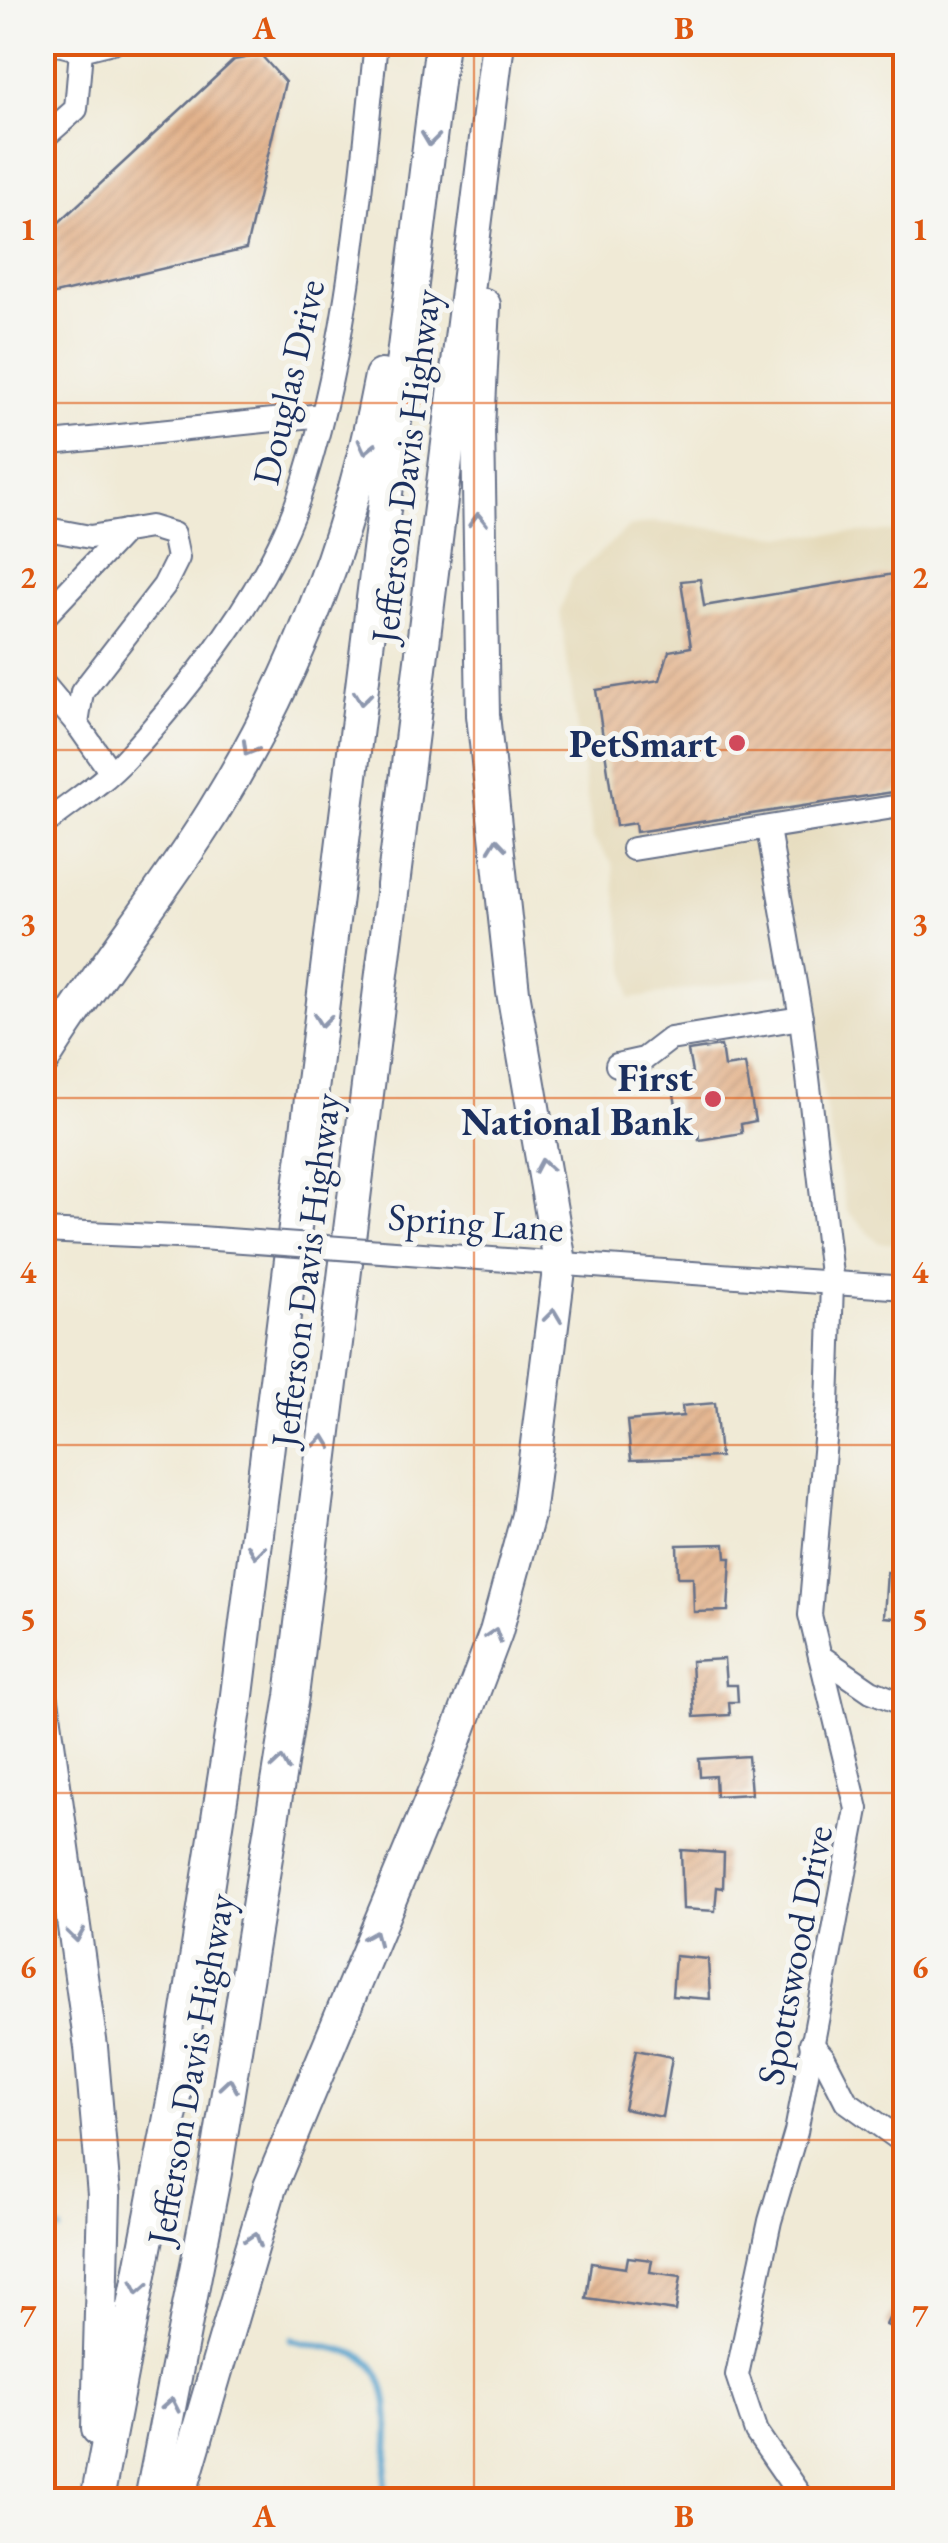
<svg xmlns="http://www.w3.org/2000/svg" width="948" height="2543" font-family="'EB Garamond',serif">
  <defs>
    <pattern id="building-hatch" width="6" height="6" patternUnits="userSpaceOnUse" patternTransform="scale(2.5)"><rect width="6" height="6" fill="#e3b38c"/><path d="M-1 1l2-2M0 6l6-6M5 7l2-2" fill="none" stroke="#c29a7b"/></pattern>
  </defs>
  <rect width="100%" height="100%" fill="#f6f6f2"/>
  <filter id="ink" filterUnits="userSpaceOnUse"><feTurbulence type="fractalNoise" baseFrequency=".01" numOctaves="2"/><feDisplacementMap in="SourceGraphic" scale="20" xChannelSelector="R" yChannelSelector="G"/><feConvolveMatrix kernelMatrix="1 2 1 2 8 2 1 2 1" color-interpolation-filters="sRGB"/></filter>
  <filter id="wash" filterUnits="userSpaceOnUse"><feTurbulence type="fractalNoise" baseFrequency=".0048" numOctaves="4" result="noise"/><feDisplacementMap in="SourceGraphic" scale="40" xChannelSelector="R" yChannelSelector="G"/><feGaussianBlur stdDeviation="2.25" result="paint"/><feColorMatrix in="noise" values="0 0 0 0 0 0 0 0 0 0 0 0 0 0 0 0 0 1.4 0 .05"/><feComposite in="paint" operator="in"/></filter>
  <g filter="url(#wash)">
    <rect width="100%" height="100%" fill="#f0ead6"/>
    <path fill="#e5daba" d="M 654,522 L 781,536 L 905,531 L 905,1243 L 879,1243 L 846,1210 L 799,972 L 630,999 L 612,863 L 593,839 L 560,611 L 571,578 L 629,527 Z"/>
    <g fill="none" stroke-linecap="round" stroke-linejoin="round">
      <g stroke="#54a3cd" stroke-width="6">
        <path d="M 42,2218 L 60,2231"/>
        <path d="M 292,2339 C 313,2345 343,2347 362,2357 C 401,2378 387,2463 383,2500"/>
      </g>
    </g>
    <g id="blocks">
      <g fill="url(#building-hatch)">
        <path d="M 261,55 L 285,82 L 246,249 L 42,297 L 42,238 L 234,60 Z"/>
        <path d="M 906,572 L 906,790 L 636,832 L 635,823 L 616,826 L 596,690 L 660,680 L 669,651 L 691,647 L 681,581 L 700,579 L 704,606 Z"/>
        <path d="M 721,1046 L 724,1067 L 745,1064 L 755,1121 L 741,1124 L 742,1133 L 699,1140 L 698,1132 L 681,1134 L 671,1077 L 692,1073 L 688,1051 Z"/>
        <path d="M 715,1403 L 720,1457 L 631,1460 L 627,1421 L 683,1416 L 682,1406 Z"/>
        <path d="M 725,1544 L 726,1558 L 731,1558 L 728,1611 L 694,1612 L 693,1577 L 678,1577 L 677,1545 Z"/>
        <path d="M 887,1572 L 906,1573 L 906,1619 L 884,1617 Z"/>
        <path d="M 724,1659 L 726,1685 L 737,1685 L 738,1702 L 729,1702 L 730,1715 L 694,1717 L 691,1661 Z"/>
        <path d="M 748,1756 L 751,1794 L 716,1796 L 715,1776 L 700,1777 L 699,1759 Z"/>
        <path d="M 681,1850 L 724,1853 L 723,1888 L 717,1887 L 715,1911 L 683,1909 Z"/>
        <path d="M 675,1956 L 708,1959 L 710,1999 L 672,1996 Z"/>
        <path d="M 636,2050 L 672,2057 L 662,2117 L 624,2109 Z"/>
        <path d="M 628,2257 L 652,2260 L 650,2272 L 681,2276 L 676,2311 L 586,2298 L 591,2263 L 626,2268 Z"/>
        <path d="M 906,2282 L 906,2334 L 886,2325 Z"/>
      </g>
    </g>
  </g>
  <g filter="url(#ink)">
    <use href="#blocks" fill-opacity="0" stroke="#667088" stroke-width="2.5"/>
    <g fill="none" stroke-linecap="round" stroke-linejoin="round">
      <defs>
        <g id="minor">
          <path d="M 42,46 L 58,44 L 81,50"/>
          <path d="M 42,139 L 76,109 L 81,50 L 113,42"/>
          <path d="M 42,444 L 322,415"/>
          <path d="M 42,528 L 90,537 L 150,527 L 173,534 L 178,558 L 164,586 L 82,692 L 77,724 L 110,771"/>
          <path d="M 42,619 L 125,531"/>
          <path d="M 42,682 L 77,724"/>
          <path d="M 42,826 C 69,804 102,784 125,759 C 190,688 266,591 298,500 C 348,353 360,196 376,42"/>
          <path d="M 768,829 L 801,1018 L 832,1283 L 828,1405 L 810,1615 L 857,1809 L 796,2132 L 770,2221 L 737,2375 L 756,2432 L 803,2500"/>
          <path d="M 633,849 L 906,805"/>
          <path d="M 617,1065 L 644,1059 L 670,1039 L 801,1018"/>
          <path d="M 42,1231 L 200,1238"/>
          <path d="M 464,1257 L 906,1288"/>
          <path d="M 820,1656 L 871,1691 L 906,1705"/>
          <path d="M 811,2043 L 824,2058 L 846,2101 L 906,2144"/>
        </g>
        <g id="highway">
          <path d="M 42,1062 C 95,975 160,897 213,812 C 297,676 352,532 381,376"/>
          <path d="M 42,1700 L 91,2047 L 104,2195 L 98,2429"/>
          <path d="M 97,2500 L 178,2075 L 236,1703 L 442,42"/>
          <path d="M 151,2500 L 215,2173 L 292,1696 L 498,42"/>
          <path d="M 178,2500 L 270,2187 L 447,1762 L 496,1632 L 528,1515 L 560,1262 L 513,992 L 483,715 L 478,428 L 484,305"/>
        </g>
      </defs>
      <use href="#minor" stroke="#667088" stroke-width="26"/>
      <use href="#highway" stroke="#667088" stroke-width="36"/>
      <use href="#minor" stroke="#fff" stroke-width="22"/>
      <use href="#highway" stroke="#fff" stroke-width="32"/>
      <defs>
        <path id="minor-bridge" d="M 200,1238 L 464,1257"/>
      </defs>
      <use href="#minor-bridge" stroke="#667088" stroke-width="26" stroke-linecap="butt"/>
      <use href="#minor-bridge" stroke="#fff" stroke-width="22"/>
    </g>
    <defs><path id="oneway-chevron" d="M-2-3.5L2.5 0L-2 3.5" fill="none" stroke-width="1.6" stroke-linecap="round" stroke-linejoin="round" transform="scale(2.5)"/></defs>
    <g stroke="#8d97ae">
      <use href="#oneway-chevron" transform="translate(430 139) rotate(97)"/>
      <use href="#oneway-chevron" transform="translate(366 447) rotate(103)"/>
      <use href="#oneway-chevron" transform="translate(478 520) rotate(-91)"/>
      <use href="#oneway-chevron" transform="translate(362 698) rotate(97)"/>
      <use href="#oneway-chevron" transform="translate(249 749) rotate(120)"/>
      <use href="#oneway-chevron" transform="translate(497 845) rotate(-96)"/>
      <use href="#oneway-chevron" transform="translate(322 1020) rotate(97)"/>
      <use href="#oneway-chevron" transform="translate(543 1166) rotate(-100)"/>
      <use href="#oneway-chevron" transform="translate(553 1316) rotate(-83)"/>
      <use href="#oneway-chevron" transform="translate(323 1442) rotate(-83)"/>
      <use href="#oneway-chevron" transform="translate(256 1551) rotate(97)"/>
      <use href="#oneway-chevron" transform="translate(494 1635) rotate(-72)"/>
      <use href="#oneway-chevron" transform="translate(281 1764) rotate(-81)"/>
      <use href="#oneway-chevron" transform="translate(76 1935) rotate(82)"/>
      <use href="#oneway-chevron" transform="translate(373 1937) rotate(-67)"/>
      <use href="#oneway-chevron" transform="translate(229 2085) rotate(-81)"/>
      <use href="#oneway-chevron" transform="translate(254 2239) rotate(-73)"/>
      <use href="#oneway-chevron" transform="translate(139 2287) rotate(101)"/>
      <use href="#oneway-chevron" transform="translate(171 2405) rotate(-79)"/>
    </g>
  </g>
  <path fill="none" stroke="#de5710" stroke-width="2.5" stroke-opacity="0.55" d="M 474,42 L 474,2500M 42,403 L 906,403M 42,750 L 906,750M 42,1098 L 906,1098M 42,1445 L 906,1445M 42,1793 L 906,1793M 42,2140 L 906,2140"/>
  <g fill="#d1495b" stroke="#f6f6f2" stroke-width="4">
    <circle cx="737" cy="743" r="10"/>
    <circle cx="713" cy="1099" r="10"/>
  </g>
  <g text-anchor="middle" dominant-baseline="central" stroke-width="10" stroke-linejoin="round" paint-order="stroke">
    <g font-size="38" fill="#1b2f5e" stroke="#f6f6f2">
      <text transform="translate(288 382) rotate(-77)">Douglas Drive</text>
      <text transform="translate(405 466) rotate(-83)">Jefferson Davis Highway</text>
      <text transform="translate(476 1222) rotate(4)">Spring Lane</text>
      <text transform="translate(305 1270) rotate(-83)">Jefferson Davis Highway</text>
      <text transform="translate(794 1955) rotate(-79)">Spottswood Drive</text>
      <text transform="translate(190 2069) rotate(-80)">Jefferson Davis Highway</text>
    </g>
    <g font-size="38" font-weight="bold" fill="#1b2f5e" stroke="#f6f6f2" text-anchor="end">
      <text x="717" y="743">PetSmart</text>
      <text x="693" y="1077">First<tspan x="693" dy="44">National Bank</tspan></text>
    </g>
  </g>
  <rect width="948" height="2543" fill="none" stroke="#f6f6f2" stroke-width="110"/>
  <rect x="55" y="55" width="838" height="2433" fill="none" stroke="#de5710" stroke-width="4"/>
  <g font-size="32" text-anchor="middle" font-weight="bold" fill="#de5710">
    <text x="264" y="39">A</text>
    <text x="684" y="39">B</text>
    <text x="28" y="240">1</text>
    <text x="920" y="240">1</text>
    <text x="28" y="588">2</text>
    <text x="920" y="588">2</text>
    <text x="28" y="935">3</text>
    <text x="920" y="935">3</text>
    <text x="28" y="1283">4</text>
    <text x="920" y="1283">4</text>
    <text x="28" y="1630">5</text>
    <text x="920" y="1630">5</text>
    <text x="28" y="1978">6</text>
    <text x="920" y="1978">6</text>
    <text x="28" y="2326">7</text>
    <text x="920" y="2326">7</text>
    <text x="264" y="2527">A</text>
    <text x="684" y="2527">B</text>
  </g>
</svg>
